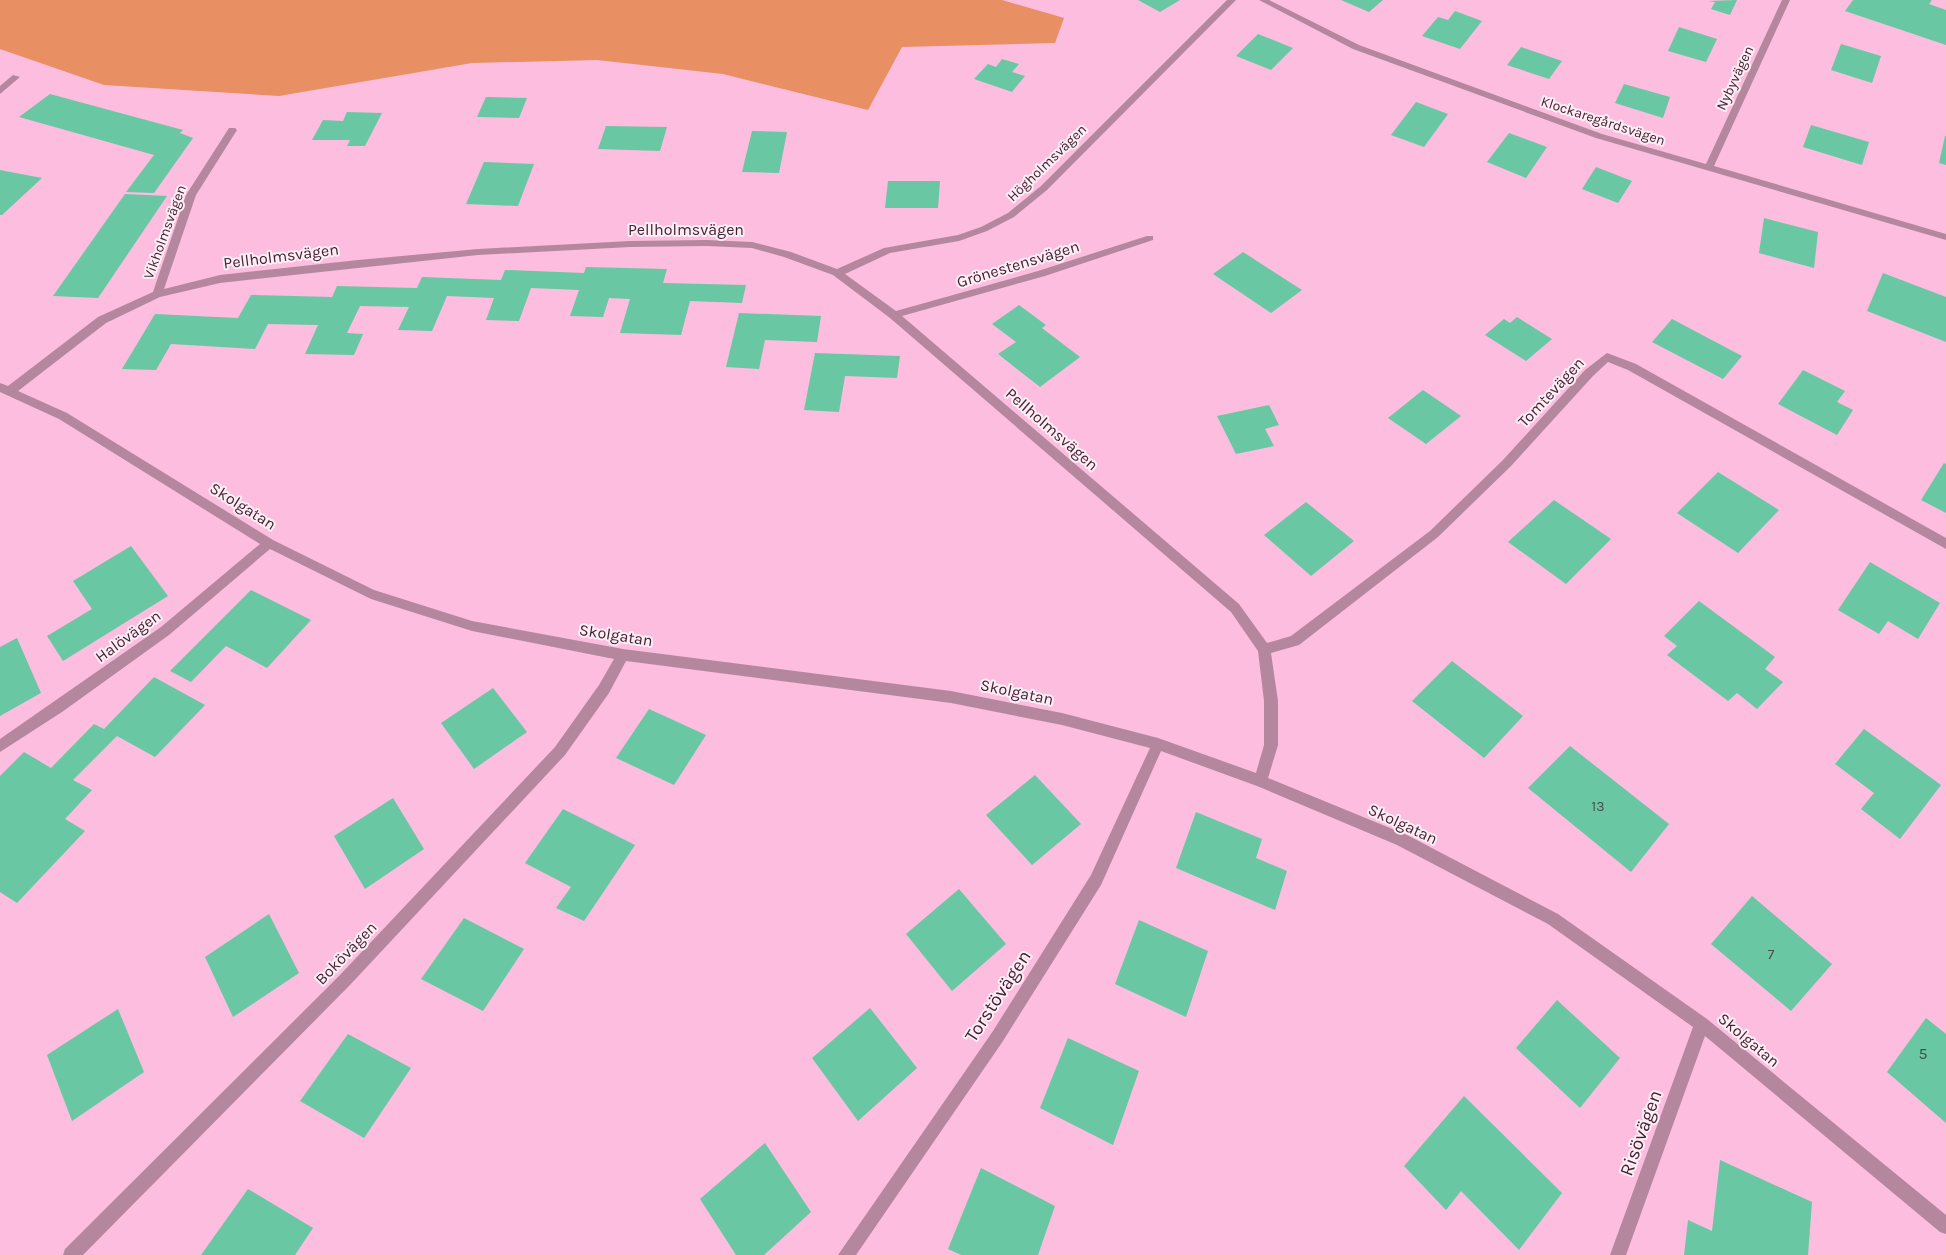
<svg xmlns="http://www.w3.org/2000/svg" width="1946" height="1255" font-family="Karla,sans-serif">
  <rect width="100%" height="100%" fill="#fcbdde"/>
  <path fill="#e88f64" d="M 0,0 L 1002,0 L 1064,18 L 1055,43 L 902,47 L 868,110 L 723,74 L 597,60 L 472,63 L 279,96 L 104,85 L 0,49 Z"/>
  <g fill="#69c7a3">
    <path d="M 1138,0 L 1180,0 L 1160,12 Z"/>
    <path d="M 1341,0 L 1383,0 L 1369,12 Z"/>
    <path d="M 1737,0 L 1730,15 L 1711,9 L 1715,2 L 1708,1 Z"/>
    <path d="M 1853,0 L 1932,0 L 1929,4 L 1946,10 L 1946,45 L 1845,11 Z"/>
    <path d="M 1455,11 L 1482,21 L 1460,49 L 1422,36 L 1438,17 L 1448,20 Z"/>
    <path d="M 1679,27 L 1717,39 L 1706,62 L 1668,51 Z"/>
    <path d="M 1258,34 L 1293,48 L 1271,70 L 1236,56 Z"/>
    <path d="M 1841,44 L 1881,56 L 1872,83 L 1831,70 Z"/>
    <path d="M 1521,47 L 1562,61 L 1549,79 L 1507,65 Z"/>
    <path d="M 1002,59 L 1019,64 L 1012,72 L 1025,76 L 1012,92 L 974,79 L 988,64 L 996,67 Z"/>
    <path d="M 1624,84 L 1670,97 L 1663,118 L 1615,103 Z"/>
    <path d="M 50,94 L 183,130 L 172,140 L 180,133 L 193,138 L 154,193 L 126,192 L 154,155 L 19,117 Z"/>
    <path d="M 486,97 L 527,98 L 519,118 L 477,117 Z"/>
    <path d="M 1416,102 L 1448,114 L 1424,147 L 1391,135 Z"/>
    <path d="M 347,112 L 382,113 L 365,146 L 347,146 L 350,140 L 312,140 L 323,120 L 343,121 Z"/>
    <path d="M 1811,125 L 1869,142 L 1862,165 L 1803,147 Z"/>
    <path d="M 606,126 L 667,127 L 660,151 L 598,149 Z"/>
    <path d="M 752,131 L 787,132 L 779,173 L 742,172 Z"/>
    <path d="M 1509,133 L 1547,147 L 1526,178 L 1487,162 Z"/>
    <path d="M 1945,136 L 1946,136 L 1946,165 L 1939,163 Z"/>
    <path d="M 484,162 L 534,164 L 518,206 L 466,204 Z"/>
    <path d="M 1596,167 L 1632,181 L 1618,203 L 1582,189 Z"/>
    <path d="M 0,170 L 42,178 L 2,215 L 0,215 Z"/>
    <path d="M 888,181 L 940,181 L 938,208 L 885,208 Z"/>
    <path d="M 125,194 L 167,196 L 98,298 L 53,296 Z"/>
    <path d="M 1764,218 L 1818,232 L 1814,268 L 1759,253 Z"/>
    <path d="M 1243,252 L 1302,290 L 1271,313 L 1213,274 Z"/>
    <path d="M 586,267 L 667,269 L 663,283 L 746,285 L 742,303 L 690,301 L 681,335 L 620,333 L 630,299 L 609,298 L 603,317 L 570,316 L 579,290 L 531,288 L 519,321 L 486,320 L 494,298 L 447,296 L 432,331 L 398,330 L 409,307 L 360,306 L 347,333 L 363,334 L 354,355 L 305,354 L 318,325 L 268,324 L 255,349 L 171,344 L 156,370 L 122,369 L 155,314 L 238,318 L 251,295 L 332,297 L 337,286 L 417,288 L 422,277 L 501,280 L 505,270 L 584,273 Z"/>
    <path d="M 1883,273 L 1946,297 L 1946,342 L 1867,311 Z"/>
    <path d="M 1019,305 L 1046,325 L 1042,328 L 1080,357 L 1040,387 L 998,354 L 1016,342 L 992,324 Z"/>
    <path d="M 739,313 L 821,316 L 817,342 L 765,340 L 759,369 L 726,367 Z"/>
    <path d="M 1517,317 L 1552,339 L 1526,361 L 1485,335 L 1504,319 L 1510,323 Z"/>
    <path d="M 1672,319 L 1742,356 L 1723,379 L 1652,342 Z"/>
    <path d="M 815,353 L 900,356 L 897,378 L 845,376 L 839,412 L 804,410 Z"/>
    <path d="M 1803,370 L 1845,391 L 1837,402 L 1853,410 L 1837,435 L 1778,404 Z"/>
    <path d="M 1423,390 L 1461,416 L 1426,444 L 1388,418 Z"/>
    <path d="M 1269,405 L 1279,425 L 1265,429 L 1274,446 L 1236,454 L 1217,416 Z"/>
    <path d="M 1944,463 L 1946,464 L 1946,513 L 1921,500 Z"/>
    <path d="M 1718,472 L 1779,510 L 1738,553 L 1677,513 Z"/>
    <path d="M 1554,500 L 1611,539 L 1566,584 L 1508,542 Z"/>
    <path d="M 1306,502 L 1354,541 L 1311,576 L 1264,535 Z"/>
    <path d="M 131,546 L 168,596 L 63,661 L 47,636 L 92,609 L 73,581 Z"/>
    <path d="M 1870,562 L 1940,603 L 1918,639 L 1888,621 L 1879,634 L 1838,610 Z"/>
    <path d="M 251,590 L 311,620 L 267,668 L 226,646 L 191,682 L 170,671 Z"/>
    <path d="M 1699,601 L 1775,657 L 1765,669 L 1783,682 L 1757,709 L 1737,693 L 1728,701 L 1667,655 L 1677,646 L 1664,636 Z"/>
    <path d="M 17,638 L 41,693 L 0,716 L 0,647 Z"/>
    <path d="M 1452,661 L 1523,716 L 1484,758 L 1412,701 Z"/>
    <path d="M 154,677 L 205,705 L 155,757 L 117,736 L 73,780 L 92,790 L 65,819 L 85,831 L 17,903 L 0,892 L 0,776 L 24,752 L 51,768 L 94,724 L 104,729 Z"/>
    <path d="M 493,688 L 527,732 L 474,769 L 441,723 Z"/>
    <path d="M 649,709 L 706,735 L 674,785 L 616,758 Z"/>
    <path d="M 1864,729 L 1941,785 L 1900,839 L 1861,809 L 1874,793 L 1835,764 Z"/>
    <path d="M 1570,746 L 1669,824 L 1631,872 L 1528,788 Z"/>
    <path d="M 1035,775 L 1081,824 L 1032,865 L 986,815 Z"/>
    <path d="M 393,798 L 424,849 L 365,889 L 334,836 Z"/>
    <path d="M 563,809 L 635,845 L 584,921 L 556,908 L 571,887 L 525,863 Z"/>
    <path d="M 1196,812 L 1262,839 L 1256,858 L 1287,871 L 1275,910 L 1176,868 Z"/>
    <path d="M 959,889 L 1006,944 L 952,991 L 906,934 Z"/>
    <path d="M 1752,896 L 1832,964 L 1791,1011 L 1711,944 Z"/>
    <path d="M 269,914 L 299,973 L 233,1017 L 205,957 Z"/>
    <path d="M 464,918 L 524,949 L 483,1011 L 421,979 Z"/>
    <path d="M 1139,920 L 1208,951 L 1186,1017 L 1115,984 Z"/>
    <path d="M 1557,1000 L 1620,1058 L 1580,1108 L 1516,1048 Z"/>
    <path d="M 870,1008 L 917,1068 L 858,1121 L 812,1058 Z"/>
    <path d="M 118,1009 L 144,1072 L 72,1121 L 47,1055 Z"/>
    <path d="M 1926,1018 L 1946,1034 L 1946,1123 L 1887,1072 Z"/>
    <path d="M 348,1034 L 411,1068 L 364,1138 L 300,1101 Z"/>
    <path d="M 1068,1038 L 1139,1071 L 1113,1145 L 1040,1108 Z"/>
    <path d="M 1464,1096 L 1562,1193 L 1519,1250 L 1461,1191 L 1446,1210 L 1404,1166 Z"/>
    <path d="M 765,1143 L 811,1212 L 764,1255 L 736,1255 L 700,1199 Z"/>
    <path d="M 1720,1160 L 1812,1202 L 1808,1255 L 1684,1255 L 1688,1220 L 1712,1231 Z"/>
    <path d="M 981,1168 L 1055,1206 L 1038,1255 L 961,1255 L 948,1249 Z"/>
    <path d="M 248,1189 L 313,1228 L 295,1255 L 201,1255 Z"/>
  </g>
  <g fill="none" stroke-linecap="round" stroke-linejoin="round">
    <g fill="#b4879e" fill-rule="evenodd">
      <path d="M 1227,0 L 1236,0 L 1047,190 L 1014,217 L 987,231 L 959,241 L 890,253 L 845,274 L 896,311 L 1038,271 L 1147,236 L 1153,236 L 1153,240 L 1045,276 L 902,316 L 1239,604 L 1267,643 L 1291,636 L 1430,531 L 1503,460 L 1585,370 L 1607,353 L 1636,364 L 1946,538 L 1946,549 L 1628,370 L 1608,362 L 1593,376 L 1511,466 L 1438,537 L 1299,645 L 1271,653 L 1278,701 L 1278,745 L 1268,778 L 1407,835 L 1558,914 L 1707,1019 L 1946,1215 L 1946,1234 L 1940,1232 L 1705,1036 L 1626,1255 L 1610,1255 L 1693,1027 L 1548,924 L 1397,845 L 1257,786 L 1161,751 L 1101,885 L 1003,1041 L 856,1255 L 838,1255 L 993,1031 L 1091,875 L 1150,748 L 1062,725 L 951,703 L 626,661 L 609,693 L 565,755 L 349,986 L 83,1255 L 63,1255 L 65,1249 L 339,976 L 555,747 L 599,685 L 614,659 L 472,631 L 371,599 L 270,549 L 169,635 L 62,712 L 0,752 L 0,739 L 161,627 L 260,544 L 59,419 L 0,392 L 0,383 L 8,386 L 98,317 L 153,292 L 186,195 L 229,128 L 235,128 L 237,130 L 196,195 L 164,289 L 220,275 L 358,260 L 478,249 L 630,241 L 707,240 L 752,242 L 791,252 L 837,269 L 884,248 L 958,235 L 981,227 L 1008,213 L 1041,186 ZM 707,246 L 752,248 L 784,257 L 833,275 L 890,318 L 1231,612 L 1258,651 L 1264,701 L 1264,745 L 1256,773 L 1158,738 L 1062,713 L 951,691 L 623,649 L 472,621 L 374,590 L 273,540 L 67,413 L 18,391 L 106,323 L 160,297 L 220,283 L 478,255 L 630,247 Z"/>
      <path d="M 1259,0 L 1269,0 L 1359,45 L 1602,134 L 1706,164 L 1782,0 L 1790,0 L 1714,166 L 1946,234 L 1946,240 L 1596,138 L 1353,49 Z"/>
      <path d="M 13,75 L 20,77 L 0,94 L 0,86 Z"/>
    </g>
  </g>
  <g text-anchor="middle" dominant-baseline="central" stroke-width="4" stroke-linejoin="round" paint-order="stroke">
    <g font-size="14" fill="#412334" stroke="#ffeef6">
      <text transform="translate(1735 78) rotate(-65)">Nybyvägen</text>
      <text transform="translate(1603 121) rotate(18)">Klockaregårdsvägen</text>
      <text transform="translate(1047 163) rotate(-44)">Högholmsvägen</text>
      <text transform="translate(165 232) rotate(-70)">Vikholmsvägen</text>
    </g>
    <g font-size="14" fill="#4b4c50">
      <text x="1598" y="806">13</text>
      <text x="1771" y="954">7</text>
    </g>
    <g font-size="16" fill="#412334" stroke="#ffeef6">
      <text x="686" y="229">Pellholmsvägen</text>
      <text transform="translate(281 256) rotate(-7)">Pellholmsvägen</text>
      <text transform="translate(1018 264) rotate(-17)">Grönestensvägen</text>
      <text transform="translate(1551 392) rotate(-47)">Tomtevägen</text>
      <text transform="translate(1052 429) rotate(41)">Pellholmsvägen</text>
      <text transform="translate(243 506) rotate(32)">Skolgatan</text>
      <text transform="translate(616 635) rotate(9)">Skolgatan</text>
      <text transform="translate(128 636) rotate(-36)">Halövägen</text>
      <text transform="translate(1017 692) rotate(12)">Skolgatan</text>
      <text transform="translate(1403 824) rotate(25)">Skolgatan</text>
      <text transform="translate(346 953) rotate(-46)">Bokövägen</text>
      <text transform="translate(1749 1040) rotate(40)">Skolgatan</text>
    </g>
    <g font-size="16" fill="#4b4c50">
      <text x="1923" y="1053">5</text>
    </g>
    <g font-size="19" fill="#412334" stroke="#ffeef6">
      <text transform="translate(998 996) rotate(-57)">Torstövägen</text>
      <text transform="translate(1641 1133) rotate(-70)">Risövägen</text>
    </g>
  </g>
</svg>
